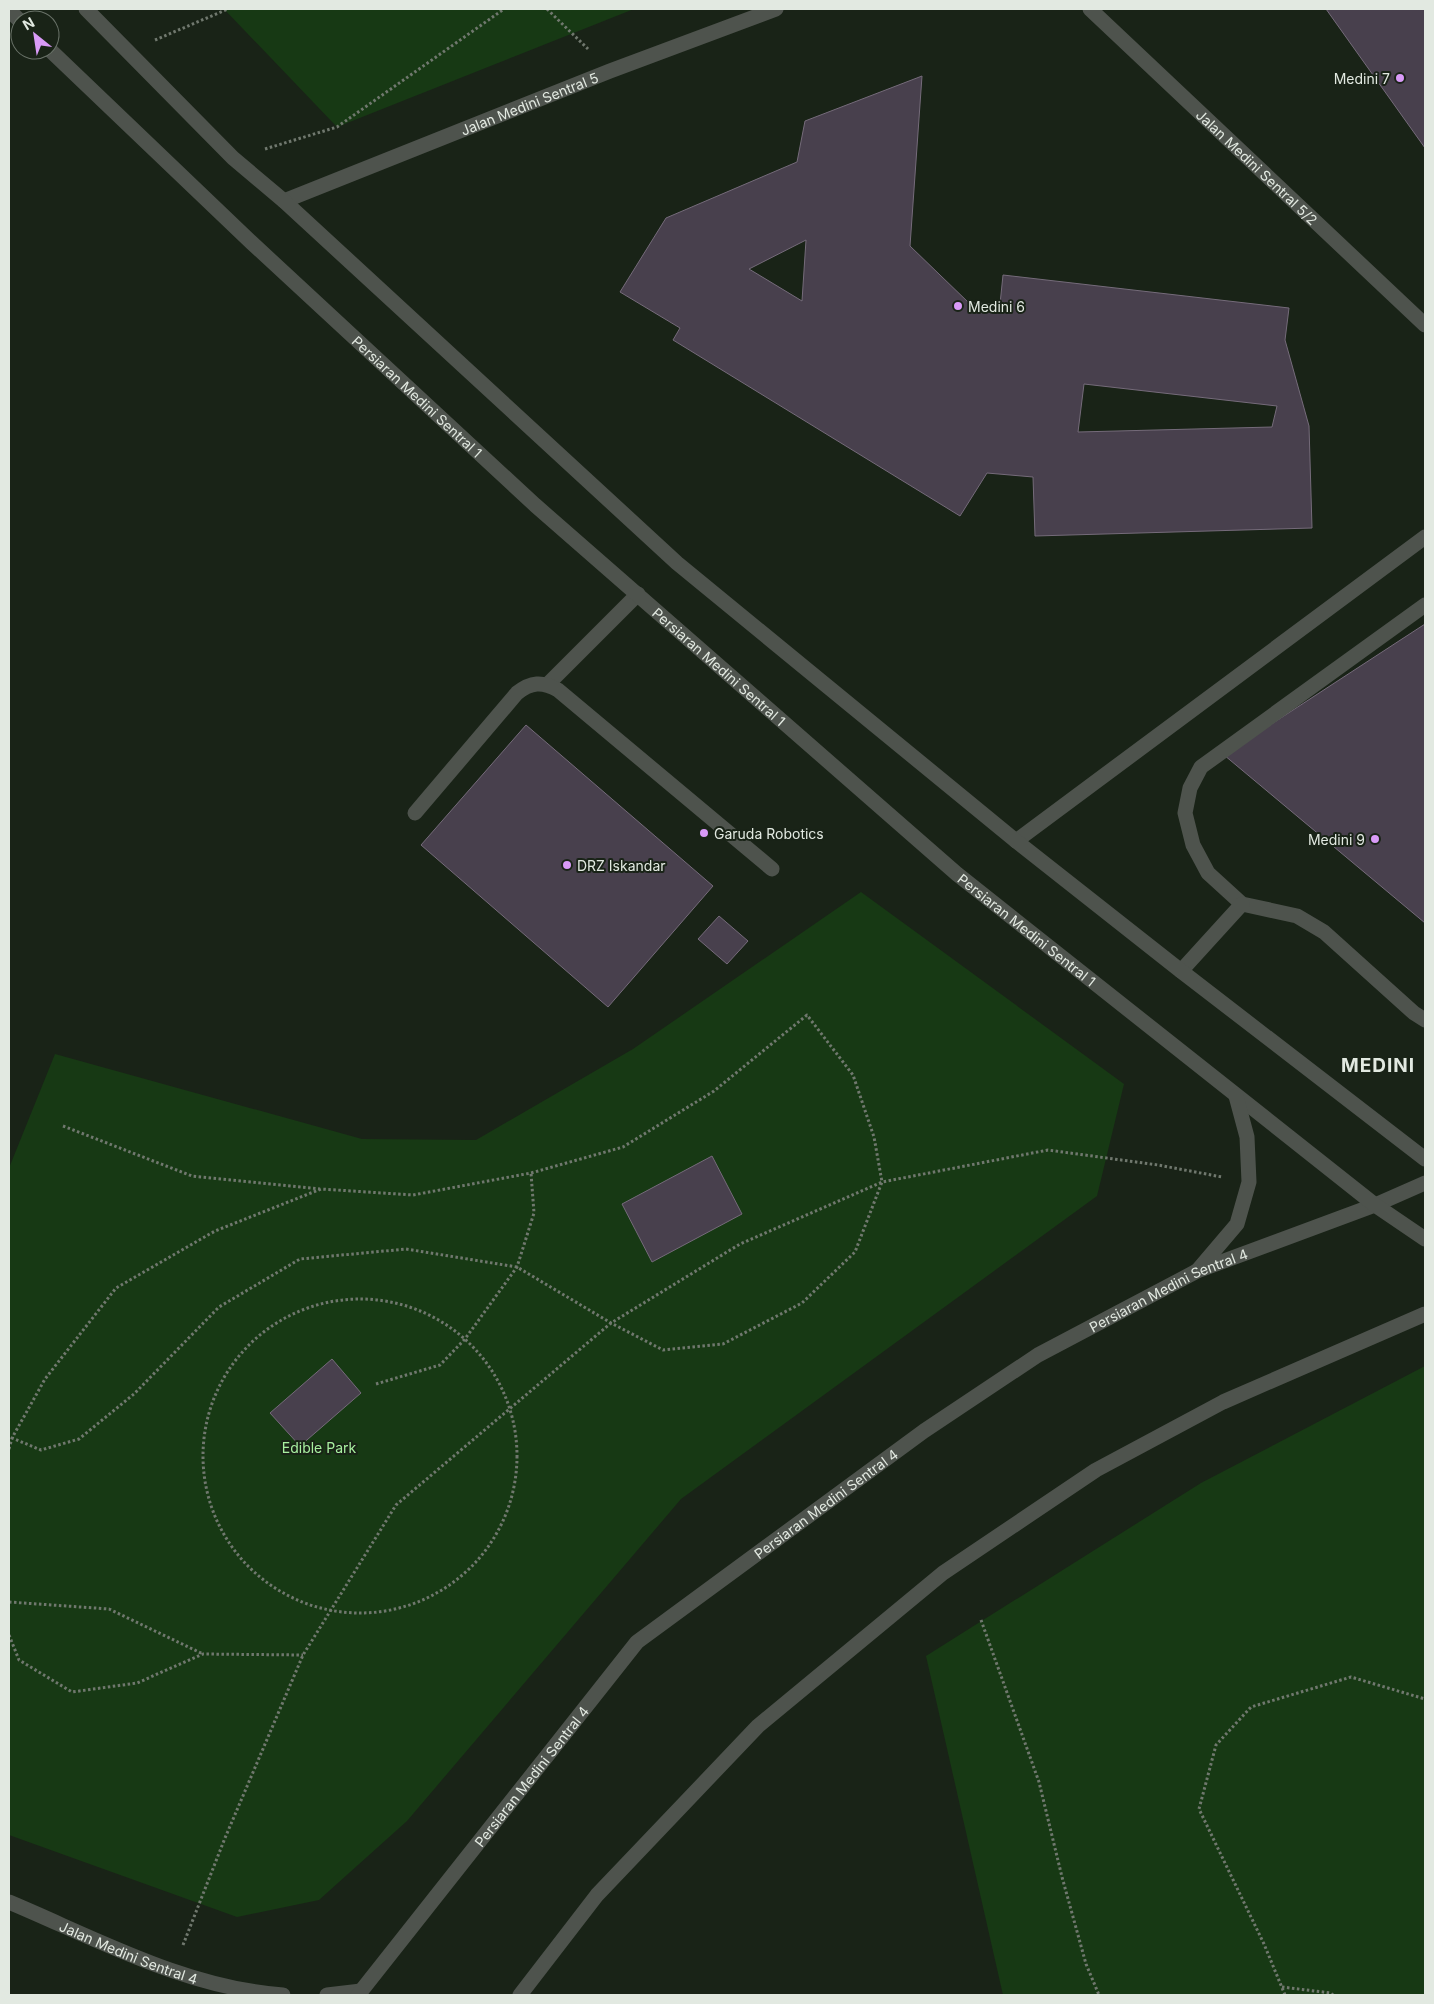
<svg xmlns="http://www.w3.org/2000/svg" width="1434" height="2004" font-family="Inter,sans-serif">
  <rect width="100%" height="100%" fill="#192317"/>
  <g fill="#173914">
    <path d="M 224,9 L 634,9 L 337,127 Z"/>
    <path d="M 861,892 L 1124,1084 L 1097,1196 L 681,1499 L 407,1821 L 319,1900 L 237,1917 L 9,1835 L 9,1168 L 55,1054 L 362,1139 L 476,1140 L 633,1049 Z"/>
    <path d="M 1425,1366 L 1425,1995 L 1003,1995 L 926,1656 L 1201,1483 Z"/>
  </g>
  <g fill="#48404d" stroke="#756b7a" fill-rule="evenodd">
    <path d="M 1326,9 L 1425,9 L 1425,148 Z"/>
    <path d="M 922,76 L 910,246 L 969,303 L 1000,304 L 1003,275 L 1289,308 L 1285,340 L 1309,426 L 1312,528 L 1035,536 L 1033,477 L 987,473 L 960,516 L 673,340 L 680,328 L 620,292 L 666,218 L 797,162 L 805,121 ZM 806,240 L 802,301 L 749,269 ZM 1084,384 L 1277,406 L 1272,427 L 1078,432 Z"/>
    <path d="M 1425,624 L 1425,923 L 1224,755 Z"/>
    <path d="M 526,725 L 713,886 L 608,1007 L 421,845 Z"/>
    <path d="M 719,916 L 748,941 L 727,964 L 698,939 Z"/>
    <path d="M 712,1156 L 742,1214 L 652,1262 L 622,1204 Z"/>
    <path d="M 332,1359 L 361,1393 L 300,1446 L 270,1413 Z"/>
  </g>
  <g fill="none" stroke-linecap="round" stroke-linejoin="round">
    <g stroke="#70786e" stroke-width="3" stroke-dasharray="2.5 2.5" stroke-linecap="butt">
      <path d="M 547,9 L 588,49"/>
      <path d="M 155,40 L 228,9"/>
      <path d="M 265,149 L 337,127 L 504,9"/>
      <path d="M 63,1126 L 192,1176 L 320,1189"/>
      <circle cx="360" cy="1456" r="157"/>
      <path d="M 376,1384 L 440,1365 L 465,1339 L 517,1267 L 534,1213 L 531,1173"/>
      <path d="M 9,1449 L 12,1438 L 45,1379 L 116,1288 L 215,1231 L 321,1189 L 413,1195 L 531,1173 L 623,1147 L 714,1091 L 807,1015 L 853,1075 L 874,1137 L 882,1182 L 855,1252 L 802,1303 L 723,1344 L 663,1350 L 611,1323 L 517,1267 L 406,1249 L 300,1259 L 219,1307 L 134,1394 L 79,1439 L 41,1450 L 12,1438"/>
      <path d="M 9,1602 L 109,1609 L 203,1654"/>
      <path d="M 981,1620 L 1039,1782 L 1062,1877 L 1086,1964 L 1099,1995"/>
      <path d="M 9,1635 L 19,1660 L 72,1692 L 137,1683 L 203,1654 L 303,1655"/>
      <path d="M 183,1945 L 225,1838 L 303,1655 L 396,1505 L 611,1323 L 740,1244 L 882,1182 L 1048,1150 L 1158,1165 L 1222,1177"/>
      <path d="M 1282,1987 L 1331,1993 L 1333,1995"/>
      <path d="M 1285,1995 L 1264,1944 L 1199,1809 L 1216,1745 L 1251,1707 L 1351,1677 L 1425,1699"/>
    </g>
    <g stroke="#4e534d" stroke-width="15">
      <path d="M 1425,605 L 1201,767 L 1190,788 L 1185,813 L 1193,845 L 1208,873 L 1242,904 L 1297,916 L 1324,932 L 1414,1013 L 1425,1020"/>
      <path d="M 548,684 L 638,594"/>
      <path d="M 415,813 L 517,693 C 531,682 542,681 558,690 L 772,869"/>
      <path d="M 1016,841 L 1425,537"/>
      <path d="M 1181,971 L 1242,904"/>
    </g>
    <g stroke="#4e534d" stroke-width="15">
      <path id="s1" d="M 1090,9 L 1425,325"/>
      <path id="s2" d="M 284,201 L 610,71 L 776,9"/>
      <path id="s3" d="M 9,1902 C 97,1939 186,1988 283,1995"/>
      <path d="M 327,1995 L 361,1991"/>
      <path id="s4" d="M 358,1995 L 637,1642 L 924,1431 L 1038,1355 L 1197,1271 L 1375,1205 L 1425,1183"/>
      <path d="M 520,1995 L 597,1895 L 758,1726 L 943,1573 L 1096,1470 L 1223,1402 L 1425,1314"/>
    </g>
    <g stroke="#4e534d" stroke-width="15">
      <path d="M 86,9 L 233,158 L 284,201 L 677,563 L 1016,841 L 1181,971 L 1425,1159"/>
      <path d="M 9,10 L 20,21"/>
      <path id="s5" d="M 50,50 L 252,243 L 535,505 L 957,874 L 1375,1205 L 1425,1239"/>
      <path d="M 1197,1271 L 1237,1224 L 1249,1182 L 1247,1137 L 1236,1096"/>
    </g>
  </g>
  <g fill="#d99af7" stroke="#192317" stroke-width="2">
    <circle cx="1400" cy="78" r="5"/>
    <circle cx="958" cy="306" r="5"/>
    <circle cx="704" cy="833" r="5"/>
    <circle cx="1375" cy="839" r="5"/>
    <circle cx="567" cy="865" r="5"/>
  </g>
  <g text-anchor="middle" dominant-baseline="central" stroke-width="4" stroke-linejoin="round" paint-order="stroke">
    <g font-size="14" fill="#e2e9e1" stroke="#192317" text-anchor="start">
      <text x="1390" y="78" text-anchor="end">Medini 7</text>
      <text x="968" y="306">Medini 6</text>
      <text x="714" y="833">Garuda Robotics</text>
      <text x="1365" y="839" text-anchor="end">Medini 9</text>
      <text x="577" y="865">DRZ Iskandar</text>
    </g>
    <g font-size="14" fill="#e2e9e1" stroke="#192317">
      <text stroke="none"><textPath href="#s2" startOffset="264">Jalan Medini Sentral 5</textPath></text>
      <text stroke="none"><textPath href="#s1" startOffset="230">Jalan Medini Sentral 5/2</textPath></text>
      <text stroke="none"><textPath href="#s5" startOffset="505">Persiaran Medini Sentral 1</textPath></text>
      <text stroke="none"><textPath href="#s5" startOffset="910">Persiaran Medini Sentral 1</textPath></text>
      <text stroke="none"><textPath href="#s5" startOffset="1315">Persiaran Medini Sentral 1</textPath></text>
      <text stroke="none"><textPath href="#s4" startOffset="1089">Persiaran Medini Sentral 4</textPath></text>
      <text stroke="none"><textPath href="#s4" startOffset="684">Persiaran Medini Sentral 4</textPath></text>
      <text stroke="none"><textPath href="#s4" startOffset="279">Persiaran Medini Sentral 4</textPath></text>
      <text stroke="none"><textPath href="#s3" startOffset="130">Jalan Medini Sentral 4</textPath></text>
    </g>
    <g font-size="14" fill="#a8efa0" stroke="#192317">
      <text x="319" y="1447">Edible Park</text>
    </g>
    <g font-size="19" font-weight="bold" letter-spacing="1" fill="#e2e9e1" stroke="#192317">
      <text x="1378" y="1065">MEDINI</text>
    </g>
  </g>
  <rect width="1434" height="2004" fill="none" stroke="#e2e9e1" stroke-width="20"/>
  <g transform="translate(35 35) rotate(330)"><circle r="24" fill="#192317" stroke="#697268"/>
  <path d="M0-4L9 19L0 12L-9 19Z" fill="#d99af7"/>
  <text y="-8" font-size="14" font-weight="bold" text-anchor="middle" fill="#e2e9e1">N</text>
  </g>
</svg>
